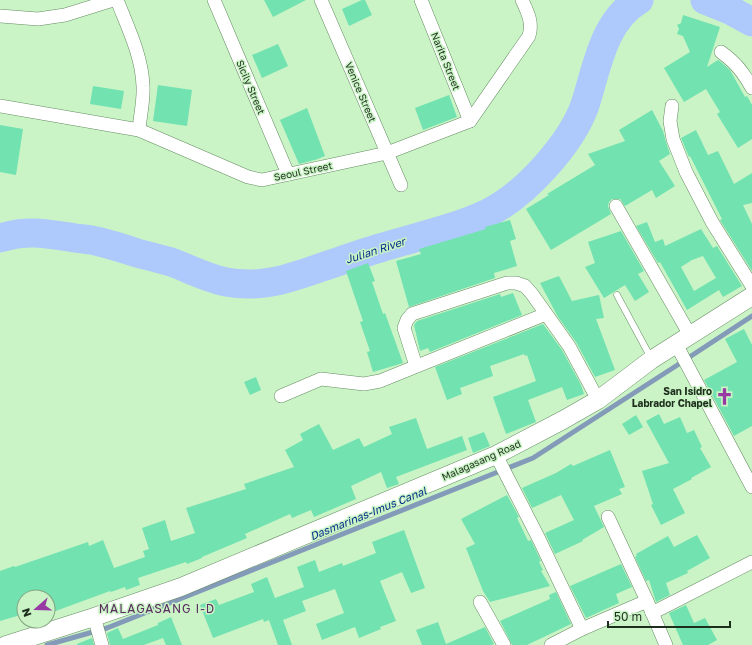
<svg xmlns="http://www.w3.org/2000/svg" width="752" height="645" font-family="'Golos Text',sans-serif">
  <rect width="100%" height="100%" fill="#caf4c6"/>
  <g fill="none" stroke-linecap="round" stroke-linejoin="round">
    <g stroke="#839ab8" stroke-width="5">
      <path d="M 691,356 L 752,316"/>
      <path d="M 47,645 L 107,628 L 533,458 L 679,364"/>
    </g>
    <g stroke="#aec9fb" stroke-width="29">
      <path d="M 705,0 L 730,10 L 752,22"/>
      <path d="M 0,238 C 26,230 43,233 69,237 C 79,239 90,239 100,242 C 113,245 125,249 137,253 C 149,256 160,259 171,262 C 190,269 207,278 226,282 C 264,289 294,277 328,265 C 346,259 363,253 380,248 C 416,237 454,229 488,213 C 525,195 571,144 585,105 C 597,68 603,21 639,0"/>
    </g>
  </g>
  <g fill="#71e2b0" fill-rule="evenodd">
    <path d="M 264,0 L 306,0 L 273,17 Z"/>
    <path d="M 362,0 L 365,0 L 372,15 L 349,26 L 342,9 Z"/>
    <path d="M 683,15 L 720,27 L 707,67 L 718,60 L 721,62 L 730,70 L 745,97 L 747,96 L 752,105 L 752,139 L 738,148 L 717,114 L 720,112 L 706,89 L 684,102 L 664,68 L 690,52 L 683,36 L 677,34 L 679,29 L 677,25 L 681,23 Z"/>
    <path d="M 278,44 L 288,66 L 262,78 L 252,55 Z"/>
    <path d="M 158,85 L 192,90 L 187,126 L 153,121 Z"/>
    <path d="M 93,86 L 124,91 L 121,109 L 90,104 Z"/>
    <path d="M 449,95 L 457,117 L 423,130 L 415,108 Z"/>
    <path d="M 307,108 L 325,156 L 315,160 L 299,164 L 280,120 Z"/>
    <path d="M 652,110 L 663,131 L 666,142 L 670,154 L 659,161 L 675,186 L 656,198 L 652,190 L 625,206 L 620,199 L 612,199 L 609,202 L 608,206 L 611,214 L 551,250 L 526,209 L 549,195 L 547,194 L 595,165 L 588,154 L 625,141 L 619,130 Z"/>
    <path d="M 0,125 L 23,129 L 16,175 L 0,172 Z"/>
    <path d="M 696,130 L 708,155 L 718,151 L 734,184 L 752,173 L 752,203 L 743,205 L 752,224 L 752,271 L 720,220 L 722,219 L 690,156 L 689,157 L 681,138 Z"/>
    <path d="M 510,220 L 516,239 L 510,241 L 517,266 L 494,273 L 495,278 L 409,307 L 396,261 L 421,254 L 419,249 L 486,229 L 485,227 Z"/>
    <path d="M 647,222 L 655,242 L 663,239 L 665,246 L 701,229 L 713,248 L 717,246 L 742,286 L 723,297 L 719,290 L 687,310 L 660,262 L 658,263 L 636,226 ZM 703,256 L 716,278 L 694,291 L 681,267 L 692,260 Z"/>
    <path d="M 621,231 L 644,271 L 638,274 L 649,292 L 635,301 L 625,285 L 604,298 L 585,267 L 595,263 L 588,242 Z"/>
    <path d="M 368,263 L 375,281 L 372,282 L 383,314 L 385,313 L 403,363 L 373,372 L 367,352 L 370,351 L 360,322 L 363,321 L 346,271 Z"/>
    <path d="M 559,276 L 572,301 L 599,295 L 604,318 L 596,319 L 615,370 L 595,377 L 576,342 L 558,317 L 540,283 Z"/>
    <path d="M 513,293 L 522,315 L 430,352 L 428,348 L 420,351 L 414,325 L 417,321 L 500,294 L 501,297 Z"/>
    <path d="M 543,324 L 562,350 L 581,385 L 584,394 L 567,400 L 562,387 L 528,400 L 536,422 L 506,434 L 493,397 L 536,381 L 527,355 L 525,356 L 524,354 L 490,366 L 493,376 L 460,388 L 462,394 L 447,400 L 435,367 Z"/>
    <path d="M 744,329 L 752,345 L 752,426 L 734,436 L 704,380 L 737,362 L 725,339 Z"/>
    <path d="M 256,377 L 261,390 L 250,395 L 244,382 Z"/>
    <path d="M 659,414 L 664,424 L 680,417 L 687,433 L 694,430 L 702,447 L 700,448 L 711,467 L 691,478 L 692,479 L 673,489 L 685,513 L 661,525 L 651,505 L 653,504 L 642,471 L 669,463 L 646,421 Z"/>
    <path d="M 636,415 L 643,427 L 629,435 L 622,424 Z"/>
    <path d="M 416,418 L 427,449 L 462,436 L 467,450 L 396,477 L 399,484 L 387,488 L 381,472 L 351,486 L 356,499 L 314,517 L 311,510 L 292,518 L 290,514 L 245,534 L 247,538 L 202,557 L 202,558 L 187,564 L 186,562 L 138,578 L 140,585 L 126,590 L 125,587 L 111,592 L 110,591 L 53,612 L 48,597 L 24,597 L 24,614 L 0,621 L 0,571 L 14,566 L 15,567 L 88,542 L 89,546 L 103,540 L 114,568 L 145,557 L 143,551 L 149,549 L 142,528 L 165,520 L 171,541 L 195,533 L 186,508 L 246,489 L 244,484 L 294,467 L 285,450 L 303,440 L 300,434 L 319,424 L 333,450 L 359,438 L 364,447 L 392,434 L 389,427 Z"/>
    <path d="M 484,432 L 490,446 L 473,453 L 468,438 Z"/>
    <path d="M 610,450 L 625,487 L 619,489 L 622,494 L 594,506 L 604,527 L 582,540 L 583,541 L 555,554 L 545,533 L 574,520 L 561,495 L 532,508 L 522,488 L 556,473 L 571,464 L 573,466 Z"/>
    <path d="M 507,495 L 519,517 L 517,518 L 528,541 L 531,540 L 541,561 L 539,562 L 543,570 L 541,571 L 550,586 L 490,602 L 483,591 L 466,548 L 475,544 L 461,519 Z"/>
    <path d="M 404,530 L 425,588 L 411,593 L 402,572 L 380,581 L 396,621 L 380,627 L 381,629 L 359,638 L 355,627 L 322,640 L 316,624 L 344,613 L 335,589 L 302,601 L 306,611 L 283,620 L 292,645 L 278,645 L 269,620 L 264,622 L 263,619 L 213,638 L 200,605 L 216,599 L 219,605 L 254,592 L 251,584 L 267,577 L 275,598 L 304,587 L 297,567 L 315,560 L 319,572 L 342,563 L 343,566 L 376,553 L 372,542 Z"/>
    <path d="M 697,535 L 710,558 L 687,571 L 688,573 L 666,583 L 670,595 L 656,602 L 649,580 L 646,581 L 635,557 L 637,556 L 636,554 L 668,536 L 674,547 Z"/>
    <path d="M 621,564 L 632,587 L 616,594 L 619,603 L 586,618 L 570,586 Z"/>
    <path d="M 556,592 L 571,624 L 527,645 L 512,645 L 500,621 L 550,599 L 549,595 Z"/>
    <path d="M 686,605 L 694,623 L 705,618 L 717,640 L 708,645 L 683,645 L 669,613 Z"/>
    <path d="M 171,617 L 182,645 L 166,645 L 163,638 L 144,645 L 110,645 L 107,633 L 118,628 L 123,639 L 158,625 L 158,623 Z"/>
    <path d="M 438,622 L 446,644 L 485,627 L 494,644 L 491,645 L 422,645 L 416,630 Z"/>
    <path d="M 92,638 L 94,645 L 77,645 L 77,644 Z"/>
  </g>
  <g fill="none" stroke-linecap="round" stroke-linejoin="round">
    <defs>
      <path id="lane" d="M 617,295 L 651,358"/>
      <g id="street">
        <path d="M 117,0 C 128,28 142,56 143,86 C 144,100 140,116 139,130"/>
        <path d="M 214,0 L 288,174"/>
        <path d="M 321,0 L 401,185"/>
        <path d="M 421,0 L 470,121"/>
        <path d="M 0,16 L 38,19 L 65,15 L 113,0"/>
        <path d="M 721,52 C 736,63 743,72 752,88"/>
        <path d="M 0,106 L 139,130 L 248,177 L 262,180 L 387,153 L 470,121 L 529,36 C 533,23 528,13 522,0"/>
        <path d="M 672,106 L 670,121 L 673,139 L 686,172 L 712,222 L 752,286"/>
        <path d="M 616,206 L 690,335"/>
        <path d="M 676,344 L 752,487"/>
        <path d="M 416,366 L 404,328 L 407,320 L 412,314 L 507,283 L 516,283 L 525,286 L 532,294 L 569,346 L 598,400"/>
        <path d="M 281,396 L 321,379 L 364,384 L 380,381 L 546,314"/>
        <path d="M 496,455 L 539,539 L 582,629"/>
        <path d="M 608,517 L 647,601"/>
        <path d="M 480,602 L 504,645"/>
        <path d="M 652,613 L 752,562"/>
        <path d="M 94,617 L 102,645"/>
        <path d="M 551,645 L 582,629 L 647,601 L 666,645"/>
      </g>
      <path id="secondary" d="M 6,645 L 94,617 L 181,587 L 496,455 L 563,420 L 598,400 L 651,360 L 752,296"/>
    </defs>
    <use href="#lane" stroke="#668c63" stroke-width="7"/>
    <use href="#street" stroke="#668c63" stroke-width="14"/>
    <use href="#secondary" stroke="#668c63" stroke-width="19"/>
    <use href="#lane" stroke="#fff" stroke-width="6"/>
    <use href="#street" stroke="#fff" stroke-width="13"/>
    <use href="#secondary" stroke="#fff" stroke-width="18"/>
  </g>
  <defs>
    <symbol id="church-bare" viewBox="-9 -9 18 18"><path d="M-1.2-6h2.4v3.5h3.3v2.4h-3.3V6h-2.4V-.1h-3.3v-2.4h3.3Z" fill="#973aa4" stroke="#caf4c6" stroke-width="2.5" paint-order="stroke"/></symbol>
  </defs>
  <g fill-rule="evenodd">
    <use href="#church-bare" x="712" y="384" width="25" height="25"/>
  </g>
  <g text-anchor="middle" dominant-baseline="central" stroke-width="3" stroke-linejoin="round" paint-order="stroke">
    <g font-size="10" fill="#1e2e1c" stroke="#caf4c6">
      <text transform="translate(446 61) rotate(68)">Narita Street</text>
      <text transform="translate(251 87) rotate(67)">Sicily Street</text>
      <text transform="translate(361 92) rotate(67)">Venice Street</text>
      <text transform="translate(303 171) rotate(-12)">Seoul Street</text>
      <text transform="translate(481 460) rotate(-24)">Malagasang Road</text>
    </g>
    <g font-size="10" font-weight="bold" fill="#1e2e1c" stroke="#caf4c6" text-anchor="end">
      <text x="712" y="391">San Isidro<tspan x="712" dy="12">Labrador Chapel</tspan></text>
    </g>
    <g font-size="11" font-style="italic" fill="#042d88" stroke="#caf4c6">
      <text transform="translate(375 250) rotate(-18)">Julian River</text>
      <text transform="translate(368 513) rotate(-22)">Dasmarinas-Imus Canal</text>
    </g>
    <g font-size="12" letter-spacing="1" fill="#5a2c60" stroke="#caf4c6">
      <text x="157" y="608">MALAGASANG I-D</text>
    </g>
  </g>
  <g transform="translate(36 609) rotate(250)"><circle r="19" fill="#caf4c6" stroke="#85a582"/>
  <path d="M0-3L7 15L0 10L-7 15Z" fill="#973aa4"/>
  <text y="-6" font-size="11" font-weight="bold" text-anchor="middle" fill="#1e2e1c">N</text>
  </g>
  <path d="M608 621v6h122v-6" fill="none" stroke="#1e2e1c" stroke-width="2"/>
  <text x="614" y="621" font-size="12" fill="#1e2e1c" stroke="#caf4c6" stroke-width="3" paint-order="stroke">50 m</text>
</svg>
